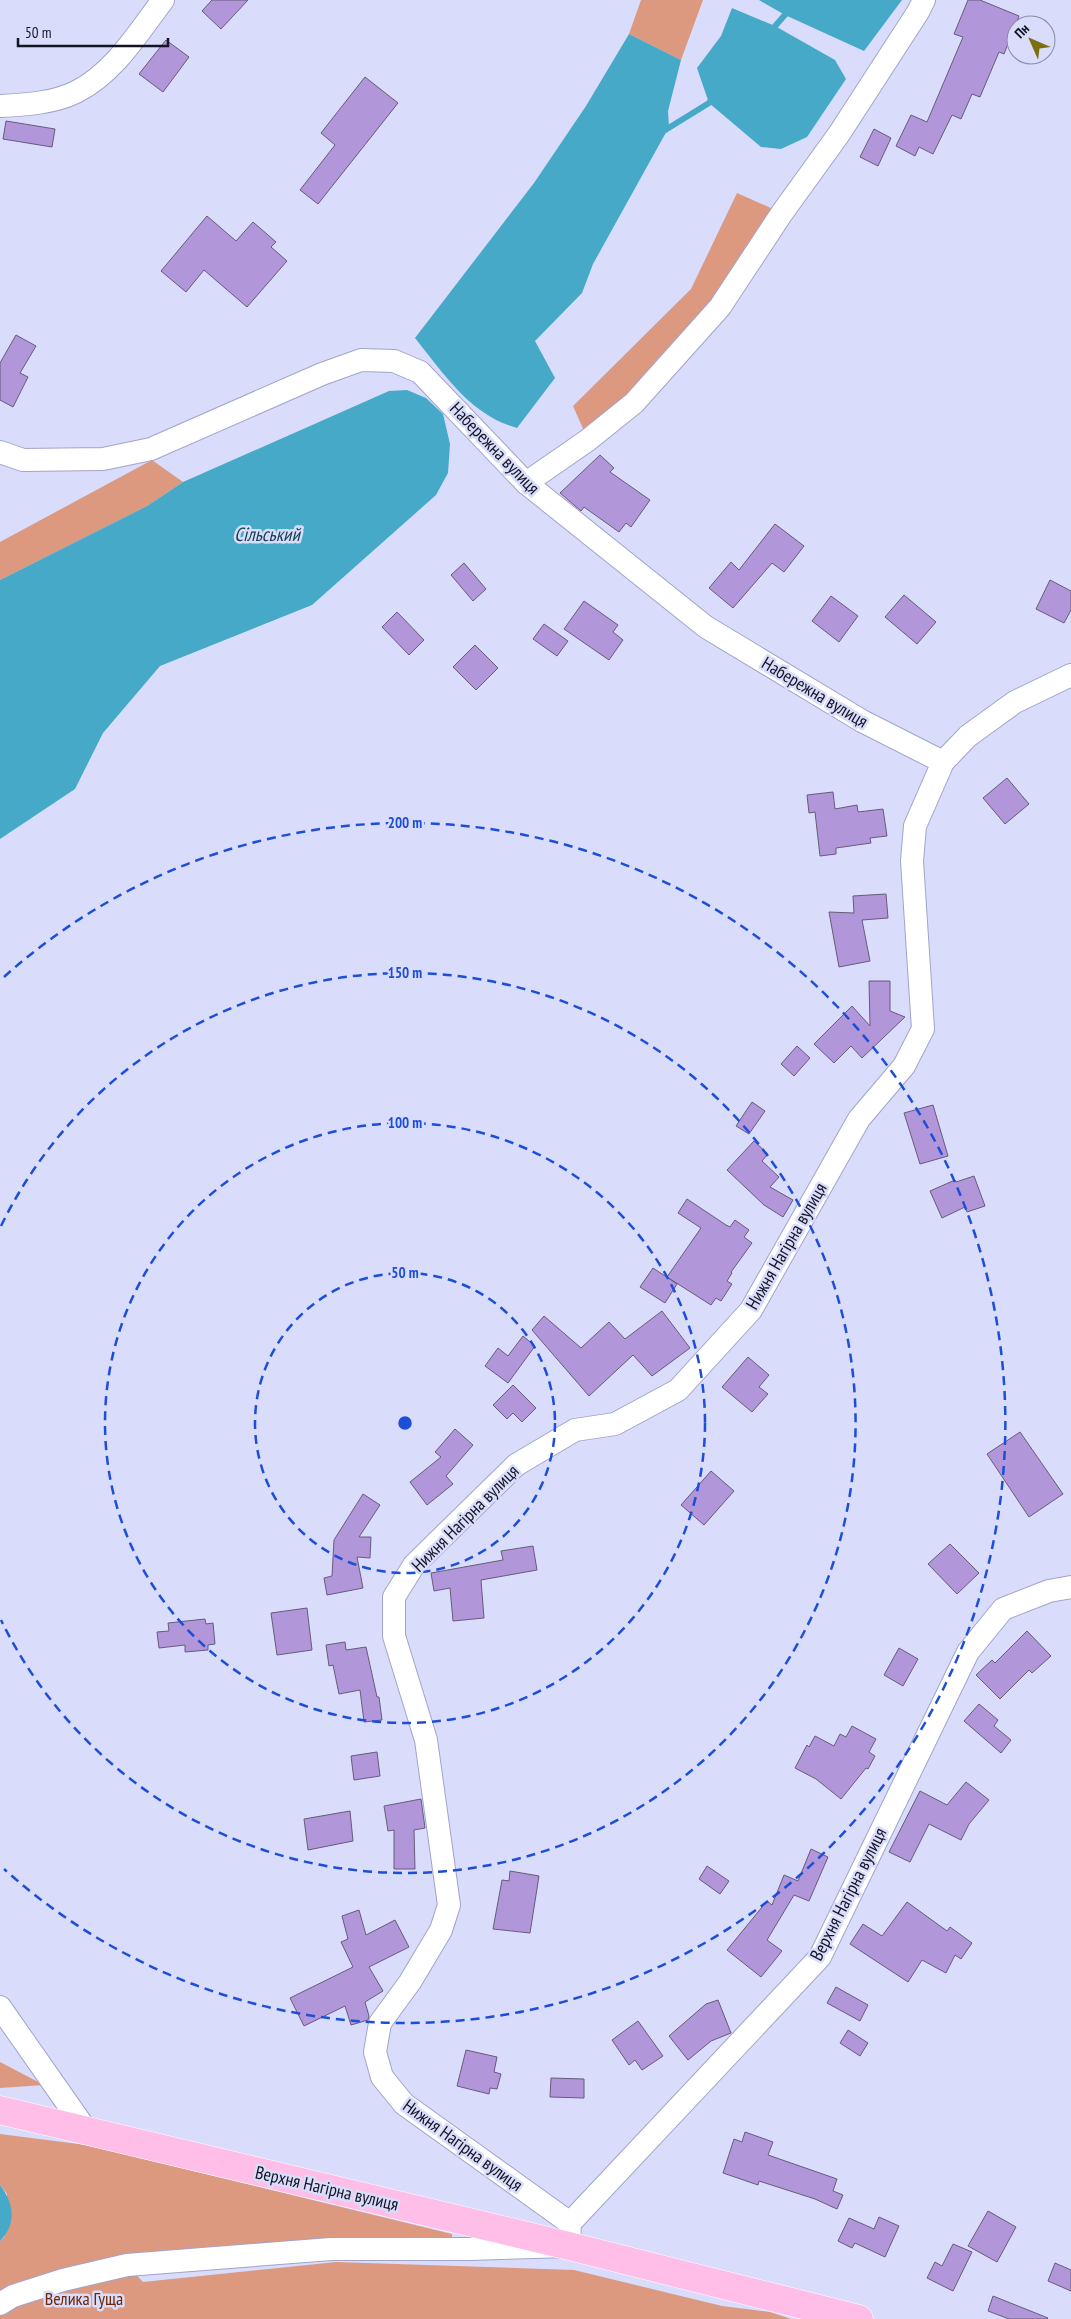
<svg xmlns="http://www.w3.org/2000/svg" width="1071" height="2319" font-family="'PT Sans Narrow',sans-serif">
  <rect width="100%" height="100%" fill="#d9dcfb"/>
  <g fill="#dc997f">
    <path d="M 641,0 L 703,0 L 681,60 L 629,34 Z"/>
    <path d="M 737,193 L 782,213 L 745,271 L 588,440 L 573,406 L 691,289 Z"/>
    <path d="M 152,460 L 183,482 L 147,506 L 0,580 L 0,542 Z"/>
    <path d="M 0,2062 L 44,2085 L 0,2088 Z"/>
    <path d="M 0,2134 L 86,2145 L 452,2234 L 452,2242 L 127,2265 L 143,2282 L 336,2262 L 574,2270 L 722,2306 L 770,2312 L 791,2319 L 0,2319 L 0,2241 L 5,2236 L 7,2194 L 0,2185 Z"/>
  </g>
  <g fill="#46a9c8">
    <path d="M 759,0 L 902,0 L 864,51 L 785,15 Z"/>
    <path d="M 732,8 L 775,26 L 835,60 L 846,79 L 807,137 L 781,149 L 761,147 L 709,103 L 697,68 L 721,36 Z"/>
    <path d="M 629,34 L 681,60 L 668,111 L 669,127 L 593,264 L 582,293 L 535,341 L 555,378 L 517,428 C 470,415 444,374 415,338 L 534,183 L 586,106 Z"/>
    <path d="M 407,390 L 426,398 L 443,414 L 450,444 L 448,473 L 436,495 L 312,605 L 160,666 L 103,733 L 75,789 L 0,839 L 0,580 L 147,506 L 183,482 L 389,391 Z"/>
    <path d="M 0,2185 C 14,2203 17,2224 0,2241 Z"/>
  </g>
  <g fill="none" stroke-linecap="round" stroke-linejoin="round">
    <g stroke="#46a9c8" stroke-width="6">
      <path d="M 769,33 L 798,0"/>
      <path d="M 662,132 L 709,103 L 713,97"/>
    </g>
  </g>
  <g fill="#b196da" stroke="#675b7c">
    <path d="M 212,0 L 248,0 L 221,29 L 202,11 Z"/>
    <path d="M 968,0 L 980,0 L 1019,16 L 1004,54 L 999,52 L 980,97 L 972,94 L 961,119 L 952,115 L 933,154 L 919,147 L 915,156 L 896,146 L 911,115 L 927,122 L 963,37 L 954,34 Z"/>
    <path d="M 166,40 L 189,57 L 163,92 L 139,74 Z"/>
    <path d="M 365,77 L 398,103 L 318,204 L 300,190 L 335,145 L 321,133 Z"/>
    <path d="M 6,121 L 55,129 L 52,147 L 3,139 Z"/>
    <path d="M 874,129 L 891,138 L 878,166 L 860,157 Z"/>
    <path d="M 207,216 L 236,241 L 253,222 L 276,242 L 271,247 L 287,261 L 247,307 L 204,270 L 186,292 L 161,271 Z"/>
    <path d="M 16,335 L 36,346 L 20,373 L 28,377 L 13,407 L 0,400 L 0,363 Z"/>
    <path d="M 600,455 L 614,468 L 610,472 L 650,500 L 631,527 L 626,523 L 619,532 L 584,507 L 581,511 L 560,493 Z"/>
    <path d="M 775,524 L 804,546 L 784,572 L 772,563 L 733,608 L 709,588 L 731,562 L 739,570 Z"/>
    <path d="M 464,563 L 486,589 L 473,601 L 451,575 Z"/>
    <path d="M 1050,580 L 1071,591 L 1071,610 L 1064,623 L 1036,609 Z"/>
    <path d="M 904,595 L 936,622 L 917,644 L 885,617 Z"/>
    <path d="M 831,596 L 858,616 L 839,642 L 812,621 Z"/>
    <path d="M 584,601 L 618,625 L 613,632 L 623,640 L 609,660 L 564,629 Z"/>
    <path d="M 397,612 L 424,640 L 409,655 L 382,627 Z"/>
    <path d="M 544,624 L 568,641 L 557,656 L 533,639 Z"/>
    <path d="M 475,645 L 498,668 L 476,690 L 453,667 Z"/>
    <path d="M 1007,778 L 1029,804 L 1005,824 L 983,798 Z"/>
    <path d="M 833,792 L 835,809 L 857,805 L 858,812 L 883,809 L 887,836 L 870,838 L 871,843 L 836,848 L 836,854 L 820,856 L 815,812 L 809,813 L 807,795 Z"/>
    <path d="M 886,894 L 888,918 L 862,920 L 870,961 L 839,967 L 829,912 L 854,913 L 853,896 Z"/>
    <path d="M 869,981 L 890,981 L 890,1011 L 905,1017 L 862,1058 L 851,1046 L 834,1063 L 814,1044 L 852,1006 L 870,1026 Z"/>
    <path d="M 797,1046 L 810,1058 L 794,1076 L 781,1064 Z"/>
    <path d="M 752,1102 L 765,1111 L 749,1134 L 736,1126 Z"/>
    <path d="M 933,1105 L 948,1156 L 920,1164 L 904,1113 Z"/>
    <path d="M 754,1141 L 768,1154 L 762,1161 L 779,1177 L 770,1187 L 793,1200 L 783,1217 L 764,1205 L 727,1170 Z"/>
    <path d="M 974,1176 L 985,1206 L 967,1212 L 965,1207 L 942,1218 L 930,1191 L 955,1180 L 956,1182 Z"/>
    <path d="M 687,1199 L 726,1225 L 730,1227 L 735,1220 L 749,1230 L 744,1237 L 752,1243 L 731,1272 L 732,1273 L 727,1281 L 732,1284 L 721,1301 L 716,1298 L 711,1305 L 667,1277 L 701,1228 L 678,1213 Z"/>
    <path d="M 653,1268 L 677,1284 L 665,1303 L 640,1287 Z"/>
    <path d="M 662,1311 L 690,1348 L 652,1376 L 633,1355 L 589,1396 L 532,1330 L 544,1316 L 581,1348 L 609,1322 L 625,1339 Z"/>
    <path d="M 523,1336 L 535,1346 L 508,1383 L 485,1366 L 498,1348 L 508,1356 Z"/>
    <path d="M 748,1357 L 769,1375 L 759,1387 L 768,1394 L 752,1412 L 722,1387 Z"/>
    <path d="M 513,1385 L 536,1408 L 522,1422 L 513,1413 L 507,1419 L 493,1405 Z"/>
    <path d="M 455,1429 L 473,1445 L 446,1476 L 453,1484 L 427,1505 L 410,1482 L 441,1457 L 435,1452 Z"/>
    <path d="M 1020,1432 L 1063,1494 L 1029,1517 L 987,1454 Z"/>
    <path d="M 711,1471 L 734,1491 L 704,1525 L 681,1505 Z"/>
    <path d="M 363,1494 L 380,1505 L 359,1537 L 371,1537 L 370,1558 L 357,1557 L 363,1588 L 327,1595 L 324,1578 L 332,1576 L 334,1540 Z"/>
    <path d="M 950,1544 L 979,1573 L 957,1594 L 928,1564 Z"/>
    <path d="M 533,1546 L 537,1570 L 481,1580 L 484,1618 L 453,1621 L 450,1588 L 434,1591 L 431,1573 L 503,1560 L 501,1551 Z"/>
    <path d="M 307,1608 L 312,1650 L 277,1655 L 271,1613 Z"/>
    <path d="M 205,1619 L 206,1624 L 213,1623 L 215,1644 L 208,1645 L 208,1650 L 185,1652 L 185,1645 L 159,1648 L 157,1632 L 169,1631 L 168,1623 Z"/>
    <path d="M 1027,1631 L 1051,1656 L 1032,1673 L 1029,1670 L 1000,1699 L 976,1675 L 992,1660 L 995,1663 Z"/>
    <path d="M 345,1642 L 346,1650 L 366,1647 L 377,1697 L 379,1697 L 382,1720 L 364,1722 L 360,1690 L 339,1694 L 333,1665 L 329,1666 L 326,1645 Z"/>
    <path d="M 899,1648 L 918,1659 L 903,1686 L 884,1675 Z"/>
    <path d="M 979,1704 L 998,1720 L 994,1726 L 1011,1740 L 1001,1753 L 964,1721 Z"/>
    <path d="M 852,1726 L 876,1739 L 869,1752 L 875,1756 L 868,1769 L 866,1768 L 841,1799 L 816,1779 L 795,1768 L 807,1745 L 809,1747 L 815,1736 L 834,1746 L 840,1734 L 846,1737 Z"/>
    <path d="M 377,1752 L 380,1776 L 354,1780 L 351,1756 Z"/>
    <path d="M 966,1782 L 989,1800 L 969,1824 L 961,1840 L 929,1824 L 910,1862 L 889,1852 L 920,1791 L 947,1805 Z"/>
    <path d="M 421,1799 L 425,1828 L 414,1830 L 415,1869 L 394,1869 L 394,1830 L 388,1831 L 384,1806 Z"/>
    <path d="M 350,1811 L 353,1841 L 308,1850 L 304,1819 Z"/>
    <path d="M 811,1849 L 828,1857 L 809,1901 L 794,1895 L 767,1940 L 782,1951 L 761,1977 L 727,1950 L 767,1901 L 772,1905 L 784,1875 L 798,1881 Z"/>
    <path d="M 707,1866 L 729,1881 L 720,1894 L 699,1879 Z"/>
    <path d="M 510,1871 L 539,1876 L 530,1933 L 493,1929 L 502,1880 L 509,1881 Z"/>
    <path d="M 907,1902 L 947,1931 L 950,1927 L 972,1943 L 961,1959 L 955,1955 L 946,1973 L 922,1960 L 908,1982 L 850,1944 L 863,1924 L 882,1936 Z"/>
    <path d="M 359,1910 L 366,1935 L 395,1920 L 409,1947 L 369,1967 L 383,1991 L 365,2002 L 369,2016 L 368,2020 L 351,2025 L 345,2006 L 304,2026 L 290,1998 L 353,1967 L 341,1942 L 348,1939 L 342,1916 Z"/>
    <path d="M 836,1987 L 868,2005 L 860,2021 L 827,2003 Z"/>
    <path d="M 718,2000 L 731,2033 L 711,2041 L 688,2060 L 669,2036 L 706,2004 Z"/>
    <path d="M 638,2021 L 663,2056 L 642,2070 L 635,2060 L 629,2065 L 612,2040 Z"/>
    <path d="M 848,2030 L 868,2043 L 860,2056 L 840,2043 Z"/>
    <path d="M 466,2050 L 497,2057 L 494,2072 L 501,2074 L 497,2089 L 490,2088 L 489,2094 L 457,2086 Z"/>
    <path d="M 551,2078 L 584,2079 L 584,2098 L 550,2097 Z"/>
    <path d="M 745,2132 L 773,2142 L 768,2155 L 837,2179 L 833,2191 L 843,2195 L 837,2209 L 815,2199 L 759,2181 L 758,2185 L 723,2173 L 734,2139 L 742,2142 Z"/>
    <path d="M 988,2211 L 1016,2227 L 997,2262 L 968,2246 Z"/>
    <path d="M 879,2217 L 899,2226 L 885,2257 L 855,2243 L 852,2248 L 838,2241 L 849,2218 L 874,2229 Z"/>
    <path d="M 953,2244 L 972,2252 L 953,2291 L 927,2278 L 935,2262 L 942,2266 Z"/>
    <path d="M 1055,2263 L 1071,2270 L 1071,2291 L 1048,2281 Z"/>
    <path d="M 993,2296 L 1048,2318 L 1047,2319 L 1009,2319 L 988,2311 Z"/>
  </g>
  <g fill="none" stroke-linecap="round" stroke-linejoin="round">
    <defs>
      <g id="minor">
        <path d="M 0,106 C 24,105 54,103 76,92 C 114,73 138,33 163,0"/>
        <path d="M 0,452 L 23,460 L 103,459 L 151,449 L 322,374 L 361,360 L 394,361 L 420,372 L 526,483 L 706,627 L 862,721 L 943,762"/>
        <path d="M 526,483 L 588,440 L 634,403 L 720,307 L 782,213 L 839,134 L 918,12 L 924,0"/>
        <path d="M 0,2007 L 86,2130"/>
        <path d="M 570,2223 L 404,2104 L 382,2077 L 375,2052 L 380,2023 L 410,1982 L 441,1930 L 449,1905 L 426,1740 L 394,1636 L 394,1597 L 414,1565 L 516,1465 L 575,1430 L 615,1424 L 678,1390 L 751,1310 L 859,1119 L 904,1066 L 923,1029 L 912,861 L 915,826 L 943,762 L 968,736 L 1015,702 L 1071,675"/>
        <path d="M 0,2304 L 13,2296 L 63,2280 L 127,2265 L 331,2249 L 470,2249 L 569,2246 L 570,2223 L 820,1957 L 968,1652 L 1003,1609 L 1049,1591 L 1071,1587"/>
      </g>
      <path id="major" d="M 0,2110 L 569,2246 L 859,2319"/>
    </defs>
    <use href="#minor" stroke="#a1a4ca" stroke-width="24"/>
    <use href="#major" stroke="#fff" stroke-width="29"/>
    <use href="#minor" stroke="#fff" stroke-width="22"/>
    <use href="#major" stroke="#febee8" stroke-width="28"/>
  </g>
  <g fill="none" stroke="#1d4ed8" stroke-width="2.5" stroke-dasharray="9 6">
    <circle cx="405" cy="1423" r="150"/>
    <circle cx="405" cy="1423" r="300"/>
    <path d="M1 1226A450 450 0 1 1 1 1620"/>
    <path d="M4 977A600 600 0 1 1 4 1869"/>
  </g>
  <g text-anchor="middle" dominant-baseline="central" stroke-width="5" stroke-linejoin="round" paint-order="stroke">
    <g font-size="18" fill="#141522" stroke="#d9dcfb">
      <text transform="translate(495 448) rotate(46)">Набережна вулиця</text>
      <text transform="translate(815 692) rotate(31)">Набережна вулиця</text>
      <text transform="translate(786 1246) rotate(-60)">Нижня Нагірна вулиця</text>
      <text transform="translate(465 1518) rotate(-45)">Нижня Нагірна вулиця</text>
      <text transform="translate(848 1894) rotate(-63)">Верхня Нагірна вулиця</text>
      <text transform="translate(463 2145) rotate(36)">Нижня Нагірна вулиця</text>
      <text transform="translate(327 2188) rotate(13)">Верхня Нагірна вулиця</text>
    </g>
    <g font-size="18" fill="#6b2707" stroke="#d9dcfb">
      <text x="84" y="2298">Велика Гуща</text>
    </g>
    <g font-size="19" font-style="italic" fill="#133f4c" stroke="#d9dcfb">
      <text x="267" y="534">Сільський</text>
    </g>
  </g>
  <circle cx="405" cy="1423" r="8" fill="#1d4ed8" stroke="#d9dcfb" stroke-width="2.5"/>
  <g font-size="15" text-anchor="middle" font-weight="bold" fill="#1d4ed8" stroke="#d9dcfb" stroke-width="5" stroke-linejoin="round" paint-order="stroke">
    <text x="405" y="828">200 m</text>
    <text x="405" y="978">150 m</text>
    <text x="405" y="1128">100 m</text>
    <text x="405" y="1278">50 m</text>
  </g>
  <g transform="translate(1031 40) rotate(315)"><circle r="24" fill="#d9dcfb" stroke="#8a8ca4"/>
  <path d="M0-4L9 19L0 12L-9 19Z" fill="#7b6f0e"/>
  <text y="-8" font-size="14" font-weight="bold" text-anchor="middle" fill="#141522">Пн</text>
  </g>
  <path d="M18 38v8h150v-8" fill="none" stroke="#141522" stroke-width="2.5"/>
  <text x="25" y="38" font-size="15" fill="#141522" stroke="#d9dcfb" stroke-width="4" paint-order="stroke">50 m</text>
</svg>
